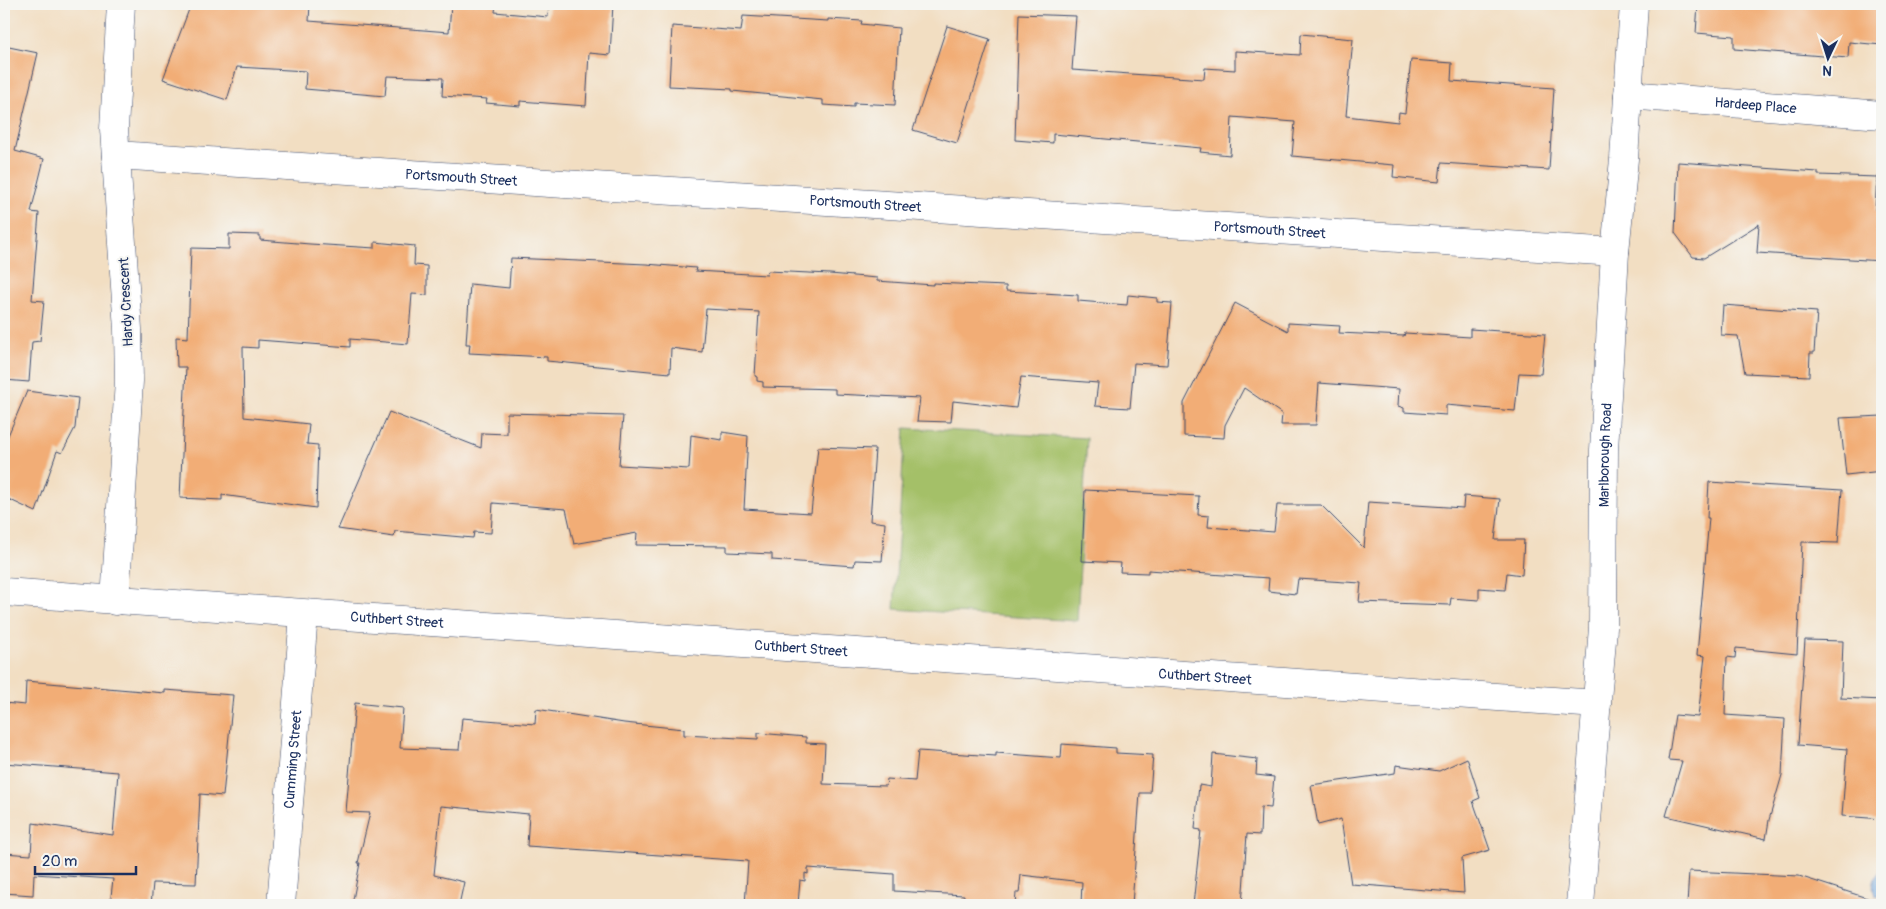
<svg xmlns="http://www.w3.org/2000/svg" width="1886" height="909" font-family="Pangolin,sans-serif">
  <rect width="100%" height="100%" fill="#f6f6f2"/>
  <filter id="ink" filterUnits="userSpaceOnUse"><feTurbulence type="fractalNoise" baseFrequency=".02" numOctaves="2"/><feDisplacementMap in="SourceGraphic" scale="10" xChannelSelector="R" yChannelSelector="G"/><feConvolveMatrix kernelMatrix="1 2 1 2 8 2 1 2 1" color-interpolation-filters="sRGB"/></filter>
  <filter id="wash" filterUnits="userSpaceOnUse"><feTurbulence type="fractalNoise" baseFrequency=".0096" numOctaves="4" result="noise"/><feDisplacementMap in="SourceGraphic" scale="20" xChannelSelector="R" yChannelSelector="G"/><feGaussianBlur stdDeviation="1.12" result="paint"/><feColorMatrix in="noise" values="0 0 0 0 0 0 0 0 0 0 0 0 0 0 0 0 0 1.4 0 .05"/><feComposite in="paint" operator="in"/></filter>
  <g filter="url(#wash)">
    <rect width="100%" height="100%" fill="#f2dec2"/>
    <path fill="#a4c067" stroke="#607862" d="M 905,428 L 1087,438 L 1077,621 L 894,609 Z"/>
    <path fill="#6fa5dd" stroke="#456a9e" d="M 1882,868 L 1882,898 L 1875,894 C 1870,882 1876,877 1882,868 Z"/>
    <g id="blocks">
      <g fill="#f2ad76">
        <path d="M 191,4 L 310,4 L 309,21 L 449,32 L 451,4 L 496,4 L 495,12 L 548,17 L 549,4 L 613,4 L 610,55 L 589,53 L 586,106 L 520,101 L 520,106 L 486,103 L 487,99 L 442,96 L 443,78 L 387,76 L 385,96 L 305,89 L 306,71 L 237,67 L 227,100 L 163,79 Z"/>
        <path d="M 1698,4 L 1882,4 L 1882,45 L 1849,42 L 1848,58 L 1734,49 L 1734,36 L 1696,33 Z"/>
        <path d="M 1019,14 L 1076,16 L 1072,70 L 1204,79 L 1205,68 L 1235,70 L 1235,51 L 1300,55 L 1301,34 L 1353,39 L 1346,116 L 1398,122 L 1399,112 L 1405,113 L 1411,60 L 1452,63 L 1451,81 L 1554,88 L 1549,170 L 1441,163 L 1439,182 L 1393,177 L 1394,165 L 1292,156 L 1295,122 L 1232,117 L 1230,155 L 1200,152 L 1201,148 L 1053,134 L 1053,143 L 1015,140 Z"/>
        <path d="M 743,16 L 828,21 L 828,19 L 862,21 L 861,24 L 899,28 L 895,105 L 854,103 L 854,107 L 823,105 L 823,100 L 732,91 L 732,89 L 669,86 L 672,26 L 741,31 Z"/>
        <path d="M 947,26 L 990,39 L 957,143 L 913,130 Z"/>
        <path d="M 4,46 L 38,53 L 15,151 L 44,159 L 31,212 L 39,213 L 32,300 L 44,301 L 40,341 L 32,342 L 29,382 L 4,380 Z"/>
        <path d="M 1678,162 L 1818,172 L 1818,175 L 1877,177 L 1875,210 L 1882,211 L 1882,261 L 1757,253 L 1759,224 L 1704,258 L 1693,257 L 1675,233 Z"/>
        <path d="M 229,234 L 260,235 L 260,240 L 310,244 L 375,248 L 375,242 L 415,246 L 414,265 L 427,266 L 427,295 L 412,294 L 408,344 L 350,339 L 350,347 L 258,340 L 258,348 L 243,347 L 244,417 L 309,424 L 307,444 L 318,445 L 316,508 L 222,495 L 222,500 L 180,498 L 186,367 L 177,367 L 176,337 L 188,338 L 191,248 L 229,249 Z"/>
        <path d="M 511,258 L 646,264 L 696,268 L 695,271 L 767,275 L 768,271 L 830,274 L 877,278 L 877,281 L 933,285 L 933,283 L 1006,286 L 1006,291 L 1078,295 L 1078,301 L 1127,305 L 1128,295 L 1157,298 L 1157,302 L 1172,303 L 1167,365 L 1134,363 L 1130,408 L 1095,406 L 1098,383 L 1021,377 L 1016,408 L 953,401 L 951,422 L 917,421 L 920,398 L 835,394 L 835,389 L 763,387 L 763,382 L 757,381 L 757,377 L 755,376 L 759,312 L 706,309 L 702,352 L 671,348 L 670,373 L 547,361 L 547,357 L 469,353 L 470,344 L 466,344 L 470,284 L 509,288 Z"/>
        <path d="M 1235,303 L 1288,331 L 1288,323 L 1340,326 L 1339,333 L 1404,336 L 1405,333 L 1470,337 L 1470,329 L 1545,334 L 1541,374 L 1519,373 L 1515,411 L 1446,405 L 1446,415 L 1404,412 L 1404,408 L 1398,406 L 1399,389 L 1319,383 L 1316,425 L 1281,425 L 1282,414 L 1244,388 L 1225,425 L 1224,438 L 1184,436 L 1184,403 Z"/>
        <path d="M 1723,305 L 1817,312 L 1814,353 L 1810,353 L 1809,376 L 1745,373 L 1738,336 L 1721,335 Z"/>
        <path d="M 27,391 L 78,398 L 75,428 L 62,453 L 57,451 L 36,512 L 4,497 L 4,445 Z"/>
        <path d="M 389,412 L 481,448 L 482,433 L 507,434 L 507,413 L 623,416 L 619,465 L 689,469 L 691,435 L 722,440 L 722,432 L 748,436 L 744,509 L 811,513 L 818,447 L 875,449 L 870,521 L 885,523 L 882,561 L 855,560 L 854,566 L 772,560 L 772,554 L 727,552 L 727,546 L 636,545 L 637,533 L 574,544 L 566,509 L 493,503 L 491,533 L 474,532 L 473,538 L 395,531 L 394,537 L 338,529 Z"/>
        <path d="M 1882,416 L 1882,471 L 1846,475 L 1840,418 Z"/>
        <path d="M 1709,482 L 1842,490 L 1838,543 L 1802,542 L 1797,654 L 1736,648 L 1735,658 L 1727,657 L 1725,715 L 1785,719 L 1782,775 L 1769,820 L 1766,839 L 1666,816 L 1682,761 L 1668,760 L 1675,715 L 1698,717 L 1705,656 L 1697,655 L 1709,518 L 1707,518 Z"/>
        <path d="M 1085,490 L 1199,496 L 1198,515 L 1209,516 L 1208,527 L 1274,532 L 1277,505 L 1321,505 L 1364,548 L 1368,502 L 1463,508 L 1464,496 L 1500,499 L 1495,540 L 1524,540 L 1522,575 L 1507,573 L 1505,590 L 1479,588 L 1479,600 L 1451,598 L 1450,605 L 1359,602 L 1361,583 L 1298,579 L 1296,594 L 1268,591 L 1269,578 L 1148,570 L 1148,573 L 1120,572 L 1121,563 L 1082,561 Z"/>
        <path d="M 1805,640 L 1843,641 L 1841,698 L 1882,700 L 1882,819 L 1842,816 L 1847,749 L 1798,745 Z"/>
        <path d="M 26,681 L 165,693 L 165,690 L 233,695 L 223,796 L 200,794 L 196,884 L 153,883 L 151,905 L 110,905 L 113,879 L 34,874 L 33,895 L 4,893 L 4,853 L 31,855 L 33,823 L 113,835 L 118,772 L 4,763 L 4,703 L 25,705 Z"/>
        <path d="M 355,703 L 403,708 L 400,748 L 459,750 L 462,718 L 535,724 L 536,709 L 624,723 L 684,729 L 684,735 L 758,739 L 758,733 L 806,737 L 806,743 L 825,744 L 823,784 L 886,786 L 887,779 L 915,781 L 918,751 L 996,756 L 996,753 L 1061,758 L 1062,744 L 1116,748 L 1116,753 L 1153,755 L 1150,793 L 1140,793 L 1132,905 L 1081,905 L 1082,882 L 1021,875 L 1019,893 L 1016,893 L 1015,905 L 963,905 L 964,895 L 894,891 L 894,874 L 808,868 L 808,874 L 805,873 L 805,881 L 800,880 L 798,905 L 745,905 L 748,861 L 527,846 L 529,814 L 441,806 L 434,875 L 464,882 L 459,905 L 352,905 L 360,863 L 358,863 L 370,813 L 346,812 Z"/>
        <path d="M 1213,754 L 1257,759 L 1256,775 L 1274,777 L 1271,808 L 1261,807 L 1260,835 L 1247,834 L 1242,905 L 1193,905 L 1201,830 L 1195,829 L 1199,785 L 1211,787 Z"/>
        <path d="M 1467,758 L 1480,798 L 1473,801 L 1490,850 L 1462,858 L 1464,893 L 1351,884 L 1341,819 L 1318,825 L 1311,785 L 1395,773 L 1396,765 L 1439,771 Z"/>
        <path d="M 1689,871 L 1799,876 L 1873,900 L 1872,905 L 1687,905 Z"/>
      </g>
    </g>
  </g>
  <g filter="url(#ink)">
    <use href="#blocks" fill-opacity="0" stroke="#3b496d" stroke-width="1"/>
    <g fill="none" stroke-linecap="round" stroke-linejoin="round">
      <defs>
        <g id="minor">
          <path id="s1" d="M 1628,95 L 1882,115"/>
          <path id="s2" d="M 116,155 L 1615,252"/>
          <path id="s3" d="M 4,592 L 1597,704"/>
          <path d="M 115,601 L 129,381 L 128,329 L 114,129 L 121,4"/>
          <path id="s4" d="M 281,905 L 304,614"/>
          <path id="s5" d="M 1580,905 L 1603,628 L 1604,450 L 1615,252 L 1624,159 L 1634,4"/>
        </g>
      </defs>
      <use href="#minor" stroke="#3b496d" stroke-width="29"/>
      <use href="#minor" stroke="#fff" stroke-width="28"/>
    </g>
  </g>
  <g text-anchor="middle" dominant-baseline="central" stroke-width="4" stroke-linejoin="round" paint-order="stroke">
    <g font-size="14" fill="#1b2f5e" stroke="#f6f6f2">
      <text stroke="none"><textPath href="#s1" startOffset="128">Hardeep Place</textPath></text>
      <text stroke="none"><textPath href="#s2" startOffset="346">Portsmouth Street</textPath></text>
      <text stroke="none"><textPath href="#s2" startOffset="751">Portsmouth Street</textPath></text>
      <text stroke="none"><textPath href="#s2" startOffset="1156">Portsmouth Street</textPath></text>
      <text transform="translate(126 302) rotate(-93)">Hardy Crescent</text>
      <text stroke="none"><textPath href="#s5" startOffset="451">Marlborough Road</textPath></text>
      <text stroke="none"><textPath href="#s3" startOffset="394">Cuthbert Street</textPath></text>
      <text stroke="none"><textPath href="#s3" startOffset="799">Cuthbert Street</textPath></text>
      <text stroke="none"><textPath href="#s3" startOffset="1204">Cuthbert Street</textPath></text>
      <text stroke="none"><textPath href="#s4" startOffset="146">Cumming Street</textPath></text>
    </g>
  </g>
  <rect width="1886" height="909" fill="none" stroke="#f6f6f2" stroke-width="20"/>
  <g transform="translate(1828 58) rotate(184)" stroke="#f6f6f2" stroke-width="4" paint-order="stroke">
  <path d="M0-4L9 19L0 12L-9 19Z" fill="#1b2f5e"/>
  <text y="-8" font-size="14" font-weight="bold" text-anchor="middle" fill="#1b2f5e">N</text>
  </g>
  <path d="M35 866v8h101v-8" fill="none" stroke="#1b2f5e" stroke-width="2.5"/>
  <text x="42" y="866" font-size="15" fill="#1b2f5e" stroke="#f6f6f2" stroke-width="4" paint-order="stroke">20 m</text>
</svg>
